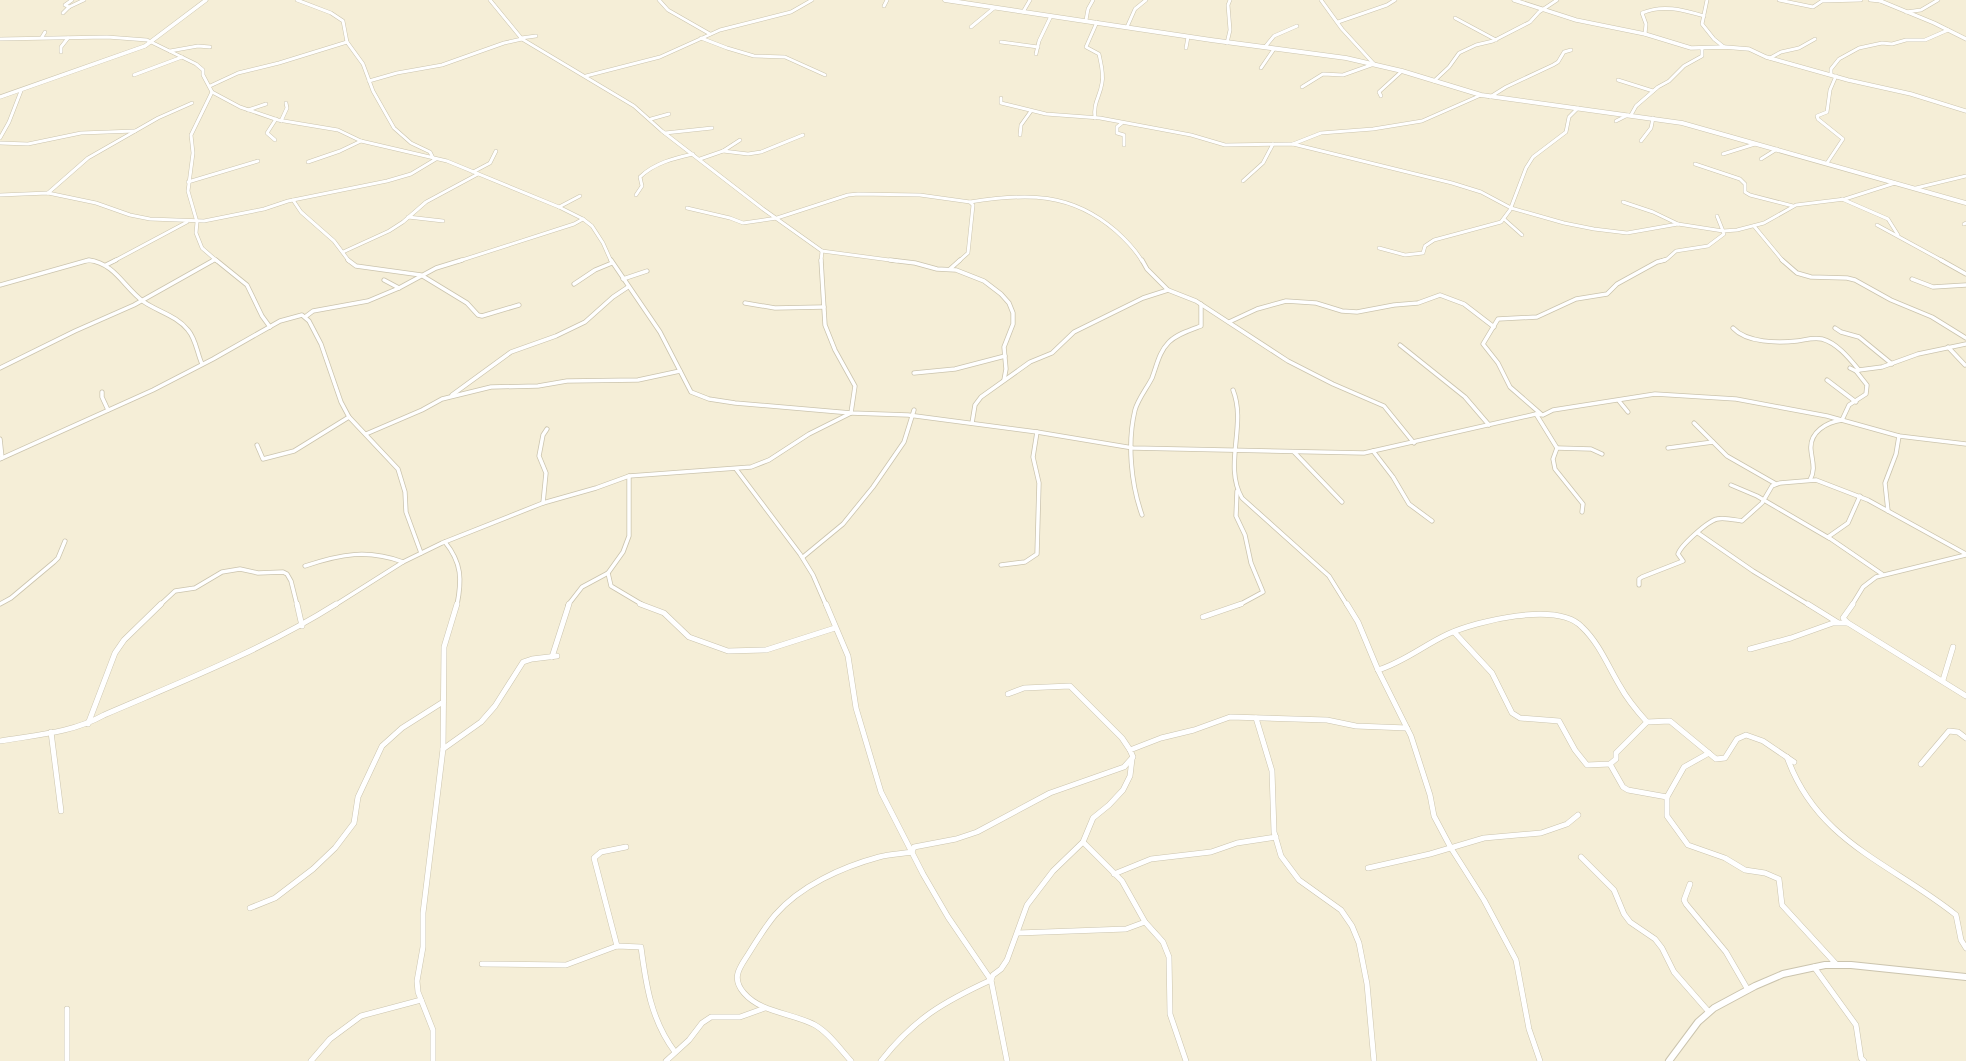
<svg xmlns="http://www.w3.org/2000/svg" width="1966" height="1061" font-family="Spectral,serif">
  <rect width="100%" height="100%" fill="#f5eed7"/>
  <g fill="none" stroke-linecap="round" stroke-linejoin="round">
    <defs>
      <g id="minor-far2">
        <path d="M 297,0 L 331,13 L 343,21 L 347,42 L 363,64 L 373,91 L 394,128 L 411,143 L 430,152 L 433,158"/>
        <path d="M 490,0 L 522,39 L 634,106 L 662,131 L 763,209 L 822,251 L 821,261"/>
        <path d="M 659,0 L 668,10 L 710,34"/>
        <path d="M 1707,0 L 1702,24 L 1714,39 L 1724,47"/>
        <path d="M 1779,0 L 1813,7 L 1822,1 L 1861,0"/>
        <path d="M 1870,0 L 1880,1"/>
        <path d="M 884,6 L 887,0"/>
        <path d="M 69,7 L 65,5 L 72,0"/>
        <path d="M 1023,12 L 1030,0"/>
        <path d="M 1906,12 L 1921,10 L 1938,0"/>
        <path d="M 63,13 L 69,7 L 84,0"/>
        <path d="M 1455,18 L 1496,40"/>
        <path d="M 1086,20 L 1088,9 L 1093,0"/>
        <path d="M 1338,22 L 1387,5 L 1395,0"/>
        <path d="M 971,27 L 994,8"/>
        <path d="M 1127,27 L 1135,9 L 1146,0"/>
        <path d="M 1645,34 L 1646,24 L 1642,13 C 1663,4 1683,10 1704,16"/>
        <path d="M 42,37 L 45,32"/>
        <path d="M 521,38 L 536,36"/>
        <path d="M 701,38 L 727,48 L 754,56 L 785,57 L 825,75"/>
        <path d="M 0,39 L 107,37 L 147,40 L 196,64 L 203,70 L 203,75 L 212,92 L 240,107 L 278,120 L 338,130 L 361,141 L 447,161 L 559,207 L 583,219 L 592,226 L 603,243 L 611,261"/>
        <path d="M 1001,42 L 1038,47"/>
        <path d="M 1227,43 L 1230,30 L 1228,5 L 1230,0"/>
        <path d="M 1265,47 L 1274,36 L 1297,26"/>
        <path d="M 1186,48 L 1188,37"/>
        <path d="M 170,51 L 198,46 L 210,47"/>
        <path d="M 61,52 L 61,47 L 68,38"/>
        <path d="M 1036,54 L 1039,41 L 1051,16"/>
        <path d="M 1770,58 L 1781,52 L 1799,48 L 1815,39"/>
        <path d="M 1261,68 L 1274,49"/>
        <path d="M 1831,74 L 1831,69 L 1839,59 L 1859,48 L 1882,43 L 1892,44 L 1906,40 L 1925,40 L 1948,30"/>
        <path d="M 134,75 L 182,57"/>
        <path d="M 586,76 L 660,57 L 720,30 L 791,12 L 812,0"/>
        <path d="M 1618,80 L 1653,91"/>
        <path d="M 369,81 L 397,73 L 442,65 L 504,43 L 522,39"/>
        <path d="M 1434,81 L 1449,67 L 1459,53 L 1476,45 L 1493,41 L 1530,22 L 1539,12 L 1557,0"/>
        <path d="M 210,86 L 238,73 L 279,63 L 347,42"/>
        <path d="M 1302,87 L 1323,74 L 1343,75 L 1374,64 L 1342,29 L 1321,0"/>
        <path d="M 212,92 L 191,135 L 193,153 L 188,191 L 197,222 L 196,233 L 202,248 L 217,261"/>
        <path d="M 1381,96 L 1379,92 L 1402,71"/>
        <path d="M 1490,97 L 1506,87 L 1553,65 L 1558,62 L 1564,52 L 1571,50"/>
        <path d="M 1001,98 L 1001,103 L 1046,114 L 1100,118 L 1191,135 L 1225,145 L 1293,144 L 1452,183 L 1481,192 L 1511,208 L 1564,223 L 1594,229 L 1627,233 L 1678,224 L 1723,231 L 1717,216"/>
        <path d="M 248,110 L 266,104"/>
        <path d="M 1631,115 L 1636,106 L 1658,87 L 1669,81 L 1684,66 L 1702,56 L 1702,49"/>
        <path d="M 1095,118 C 1093,102 1100,97 1102,83 C 1104,74 1101,64 1099,54 L 1086,47 L 1097,22"/>
        <path d="M 651,119 L 669,114"/>
        <path d="M 281,121 L 287,108 L 286,103"/>
        <path d="M 1616,121 L 1628,115"/>
        <path d="M 1122,123 L 1117,127 L 1117,133 L 1124,135 L 1124,145"/>
        <path d="M 665,133 L 712,128"/>
        <path d="M 1020,135 L 1021,125 L 1031,111"/>
        <path d="M 0,138 L 9,122 L 21,91"/>
        <path d="M 275,140 L 267,133 L 276,119"/>
        <path d="M 1641,141 L 1651,128 L 1653,118"/>
        <path d="M 0,143 L 28,144 L 81,133 L 135,131"/>
        <path d="M 1293,144 L 1321,133 L 1373,129 L 1422,121 L 1481,95"/>
        <path d="M 723,151 L 748,154 L 761,152 L 803,135"/>
        <path d="M 1723,154 L 1755,144"/>
        <path d="M 700,159 L 723,151 L 740,140"/>
        <path d="M 1761,159 L 1777,149"/>
        <path d="M 308,162 L 340,151 L 361,141"/>
        <path d="M 1827,163 L 1843,139 L 1818,119 L 1817,116 L 1827,112 L 1830,90 L 1836,76"/>
        <path d="M 1695,164 L 1740,179 L 1745,184 L 1745,192 L 1750,195 L 1793,206"/>
        <path d="M 473,172 L 490,163 L 496,151"/>
        <path d="M 1243,181 L 1263,163 L 1273,144"/>
        <path d="M 188,182 L 258,161"/>
        <path d="M 1916,188 L 1966,176"/>
        <path d="M 48,193 L 88,158 L 158,118 L 192,103"/>
        <path d="M 0,195 L 48,193 L 96,203 L 130,215 L 150,219 L 204,221 L 264,209 L 288,201 L 387,181 L 411,174 L 436,159"/>
        <path d="M 636,195 L 642,186 L 640,177 C 654,163 675,158 693,154"/>
        <path d="M 1842,199 L 1888,219 L 1898,235"/>
        <path d="M 293,200 L 301,212 L 334,241 L 349,261"/>
        <path d="M 970,202 C 1027,193 1071,192 1116,231 C 1126,240 1135,249 1142,261"/>
        <path d="M 1623,202 L 1653,212 L 1678,224"/>
        <path d="M 559,207 L 580,196"/>
        <path d="M 687,208 L 730,218 L 743,223 L 777,218 L 848,195 L 858,194 L 920,195 L 970,202 L 973,205 L 968,253 L 959,261"/>
        <path d="M 408,217 L 443,221"/>
        <path d="M 1504,219 L 1522,235"/>
        <path d="M 1964,224 L 1966,223"/>
        <path d="M 1877,225 L 1943,261"/>
        <path d="M 1754,226 L 1783,261"/>
        <path d="M 1379,248 L 1405,255 L 1423,253 L 1425,246 L 1434,240 L 1501,222 L 1510,210 L 1526,168 L 1533,157 L 1566,132 L 1569,117 L 1578,108"/>
        <path d="M 822,251 L 897,261"/>
        <path d="M 343,252 L 389,231 L 403,222 L 426,202 L 478,174"/>
        <path d="M 86,261 L 94,261"/>
        <path d="M 114,261 L 187,222"/>
        <path d="M 212,261 L 215,259"/>
        <path d="M 459,261 L 574,224 L 583,219"/>
        <path d="M 1661,261 L 1667,259 L 1676,251 L 1708,246 L 1724,234 L 1723,231 L 1737,230 L 1764,223 L 1796,205 L 1845,199 L 1895,183"/>
      </g>
      <g id="minor-far1">
        <path d="M 216,260 L 247,285 L 262,316 L 270,327"/>
        <path d="M 348,260 L 356,266 L 421,275 L 467,303 L 478,315 L 482,316 L 519,305"/>
        <path d="M 611,260 L 660,332 L 691,392 L 709,399 L 735,403 L 851,413 L 908,415 L 1037,432 L 1133,448 L 1364,453 L 1536,414 L 1543,415 L 1553,410 L 1655,394 L 1736,399 L 1827,416 L 1899,436 L 1966,444"/>
        <path d="M 890,260 L 915,263 L 937,269 L 956,270 L 984,281 L 1001,294 L 1009,303 L 1013,313 L 1013,324 L 1004,347 L 1006,369 L 1004,380"/>
        <path d="M 1142,260 L 1147,269 L 1168,290"/>
        <path d="M 1782,260 L 1797,273 L 1811,277 L 1847,278 L 1855,280 L 1891,300 L 1932,317 L 1966,338"/>
        <path d="M 1941,260 L 1966,274"/>
        <path d="M 106,265 L 116,260"/>
        <path d="M 950,269 L 960,260"/>
        <path d="M 623,279 L 647,271"/>
        <path d="M 1912,279 L 1933,287 L 1966,285"/>
        <path d="M 384,280 L 399,288"/>
        <path d="M 574,284 L 595,270 L 612,263"/>
        <path d="M 0,285 L 89,260 C 116,264 124,288 144,302 C 159,312 177,316 188,330 C 196,339 197,353 202,364"/>
        <path d="M 745,303 L 775,308 L 824,307"/>
        <path d="M 305,317 L 313,311 L 368,301 L 399,288 L 436,268 L 462,260"/>
        <path d="M 1229,322 L 1257,309 L 1286,301 L 1316,303 L 1342,311 L 1357,312 L 1394,305 L 1418,303 L 1440,295 L 1464,304 L 1494,327"/>
        <path d="M 1733,328 C 1747,343 1778,343 1797,341 C 1805,340 1813,337 1822,339 C 1837,343 1849,358 1859,370 L 1856,371 L 1867,385 L 1866,394 L 1849,405 L 1842,420 C 1827,422 1809,432 1811,450 C 1812,461 1816,469 1810,480"/>
        <path d="M 1835,328 L 1841,332 L 1859,337 L 1892,364"/>
        <path d="M 1400,345 L 1465,397 L 1489,425"/>
        <path d="M 1948,347 L 1965,365"/>
        <path d="M 0,368 L 75,331 L 134,305 L 214,260"/>
        <path d="M 1850,368 L 1856,371"/>
        <path d="M 1859,370 L 1882,367 L 1918,354 L 1966,344"/>
        <path d="M 914,373 L 955,369 L 1005,356"/>
        <path d="M 1827,380 L 1856,402"/>
        <path d="M 1233,390 C 1247,425 1223,465 1242,498 L 1329,576 L 1347,605"/>
        <path d="M 102,392 L 102,397 L 108,410"/>
        <path d="M 452,395 L 511,352 L 556,336 L 585,322 L 613,297 L 628,287"/>
        <path d="M 1619,401 L 1628,412"/>
        <path d="M 1536,414 L 1557,448 L 1553,459 L 1555,469 L 1583,504 L 1582,512"/>
        <path d="M 1541,414 L 1510,387 L 1498,363 L 1483,344 L 1498,319 L 1537,317 L 1576,299 L 1607,294 L 1617,284 L 1657,262 L 1665,260"/>
        <path d="M 972,423 L 975,405 L 981,397 L 1030,362 L 1052,353 L 1074,332 L 1143,298 L 1168,290 L 1196,301 L 1288,361 L 1333,384 L 1384,406 L 1414,443"/>
        <path d="M 1694,423 L 1727,456 L 1776,484"/>
        <path d="M 366,434 L 422,410 L 442,399 L 491,387 L 538,386 L 567,381 L 638,380 L 680,371"/>
        <path d="M 0,439 L 2,458"/>
        <path d="M 257,445 L 263,459 L 294,451 L 349,417"/>
        <path d="M 1557,448 L 1591,449 L 1602,454"/>
        <path d="M 1668,448 L 1713,442"/>
        <path d="M 1373,451 L 1393,477 L 1409,504 L 1432,521"/>
        <path d="M 1294,452 L 1342,502"/>
        <path d="M 0,459 L 153,390 L 213,359 L 280,321 L 302,315 L 309,321 L 321,344 L 341,402 L 349,417 L 398,469 L 405,492 L 406,512 L 421,553"/>
        <path d="M 736,469 L 800,554 L 813,575 L 826,605"/>
        <path d="M 1731,485 L 1757,496 L 1829,538"/>
        <path d="M 1237,491 L 1236,516 L 1245,535 L 1251,563 L 1263,592 L 1239,605"/>
        <path d="M 1860,496 L 1848,523 L 1828,537 L 1882,574"/>
        <path d="M 543,503 L 546,473 L 539,456 L 543,435 L 547,429"/>
        <path d="M 1888,511 L 1885,483 L 1896,454 L 1899,436"/>
        <path d="M 1142,515 C 1131,484 1127,443 1135,410 C 1138,399 1147,388 1152,378 C 1157,365 1159,352 1169,342 C 1177,334 1190,330 1201,326 L 1201,304"/>
        <path d="M 1698,533 L 1753,571 L 1809,605"/>
        <path d="M 445,542 C 462,563 462,580 457,605"/>
        <path d="M 803,557 L 843,524 L 873,487 L 904,442 L 914,410"/>
        <path d="M 1001,565 L 1025,562 L 1037,554 L 1039,483 L 1033,457 L 1037,432"/>
        <path d="M 305,566 C 341,554 367,549 403,562"/>
        <path d="M 608,573 L 611,586 L 643,605"/>
        <path d="M 1639,585 L 1639,579 L 1642,577 L 1683,561 L 1678,554 C 1681,545 1708,521 1717,519 C 1724,517 1735,520 1742,521 L 1762,503 L 1772,486 L 1780,483 L 1816,480 L 1868,500 L 1966,554"/>
        <path d="M 0,604 L 11,598 L 54,562 L 58,558 L 65,541"/>
        <path d="M 160,605 L 175,591 L 195,588 L 222,572 L 240,569 L 258,573 L 283,572 L 287,574 L 291,581 L 297,605"/>
        <path d="M 335,605 L 403,562 L 442,543 L 543,503 L 596,488 L 629,476 L 751,467 L 769,460 L 809,434 L 851,413 L 855,386 L 835,350 L 825,325 L 821,260"/>
        <path d="M 568,605 L 582,587 L 608,573 L 623,552 L 629,536 L 629,476"/>
        <path d="M 1852,605 L 1863,587 L 1876,577 L 1966,555"/>
      </g>
      <g id="minor">
        <path d="M 297,604 L 302,626"/>
        <path d="M 640,604 L 664,613 L 689,637 L 728,651 L 766,650 L 835,628"/>
        <path d="M 826,604 L 848,656 L 856,708 L 881,792 L 923,874 L 948,917 L 991,980 L 1007,1061"/>
        <path d="M 1347,604 L 1358,622 L 1378,670 L 1411,736 L 1430,795 L 1434,816 L 1451,848 L 1484,900 L 1516,960 L 1529,1029 L 1540,1061"/>
        <path d="M 1808,604 L 1837,622"/>
        <path d="M 1853,604 L 1843,618 L 1848,623 L 1966,696"/>
        <path d="M 1203,617 L 1241,604"/>
        <path d="M 1454,632 L 1492,673 L 1512,713 L 1520,718 L 1559,721 L 1575,750 L 1587,765 L 1610,764 L 1616,759 L 1616,753 L 1647,722 L 1670,721 L 1716,759 L 1725,758 L 1737,739 L 1746,735 L 1763,741 L 1794,762"/>
        <path d="M 1750,649 L 1791,638 L 1833,623 L 1847,623"/>
        <path d="M 552,657 L 569,604"/>
        <path d="M 1378,670 C 1404,662 1424,645 1448,634 C 1477,621 1558,601 1582,627 C 1599,643 1608,666 1620,686 C 1627,699 1637,711 1647,722"/>
        <path d="M 1943,680 L 1953,647"/>
        <path d="M 1008,694 L 1024,688 L 1070,686 L 1122,738 L 1130,750"/>
        <path d="M 1256,718 L 1272,771 L 1274,832 L 1281,856 L 1299,880 L 1341,910 L 1352,926 L 1359,943 L 1367,984 L 1374,1061"/>
        <path d="M 88,724 L 115,653 L 124,640 L 161,604"/>
        <path d="M 51,732 L 61,811"/>
        <path d="M 0,741 C 35,735 72,733 104,715 C 183,681 263,650 336,604"/>
        <path d="M 443,749 L 481,722 L 495,706 L 523,662 L 532,659 L 557,656"/>
        <path d="M 1709,753 L 1684,767 L 1667,797 L 1667,816 L 1688,845 L 1725,858 L 1745,870 L 1765,873 L 1779,879 L 1782,905 L 1837,965"/>
        <path d="M 1787,757 C 1817,842 1891,863 1956,915 L 1961,940 L 1966,948"/>
        <path d="M 1610,764 L 1623,787 L 1628,790 L 1667,797"/>
        <path d="M 1921,764 L 1949,731 L 1958,732 L 1966,738"/>
        <path d="M 1083,842 L 1122,881 L 1145,922 L 1163,942 L 1169,957 L 1170,1014 L 1186,1061"/>
        <path d="M 1581,857 L 1614,890 L 1624,914 L 1630,922 L 1655,939 L 1662,948 L 1674,972 L 1709,1012"/>
        <path d="M 1368,868 L 1430,854 L 1484,838 L 1541,833 L 1567,824 L 1578,815"/>
        <path d="M 1114,874 L 1151,859 L 1211,852 L 1237,843 L 1276,837"/>
        <path d="M 1690,884 L 1684,900 L 1686,904 L 1726,952 L 1748,990"/>
        <path d="M 250,908 L 275,898 L 313,869 L 335,848 L 354,823 L 358,797 L 382,746 L 402,728 L 443,702"/>
        <path d="M 1018,933 L 1126,929 L 1145,922"/>
        <path d="M 617,946 L 594,858 L 601,852 L 626,847"/>
        <path d="M 482,964 L 566,965 L 617,946 L 641,947 C 646,985 651,1020 675,1052"/>
        <path d="M 1814,967 L 1856,1025 L 1861,1058 L 1864,1061"/>
        <path d="M 67,1009 L 67,1061"/>
        <path d="M 311,1061 L 330,1039 L 361,1016 L 421,1000"/>
        <path d="M 433,1061 L 433,1030 L 418,992 L 417,981 L 423,947 L 423,913 L 443,749 L 444,647 L 457,604"/>
        <path d="M 666,1061 L 689,1040 L 702,1023 L 711,1017 L 740,1017 L 765,1008"/>
        <path d="M 851,1061 C 840,1049 829,1033 815,1025 C 793,1013 761,1013 744,993 C 730,977 741,966 749,953 C 757,940 765,927 775,915 C 800,886 842,867 879,857 C 890,854 901,854 912,852 L 914,847 L 956,839 L 977,832 L 1050,793 L 1124,767 L 1133,757 L 1130,750 L 1161,738 L 1194,730 L 1230,717 L 1327,720 L 1356,726 L 1407,728"/>
        <path d="M 881,1061 C 914,1019 943,1002 991,980 L 993,975 L 1001,969 L 1007,960 L 1027,905 L 1053,871 L 1083,842 L 1093,818 L 1109,805 L 1123,790 L 1130,776 L 1132,759"/>
      </g>
      <g id="tertiary-far1">
        <path d="M 1514,0 L 1576,20 L 1645,34 L 1691,48 L 1724,47 L 1749,49 L 1766,57 L 1848,80 L 1911,94 L 1966,111"/>
        <path d="M 1878,0 L 1934,23 L 1966,39"/>
        <path d="M 0,97 L 145,46 L 206,0"/>
      </g>
      <path id="tertiary" d="M 1669,1061 L 1698,1022 L 1714,1008 L 1755,986 L 1783,974 L 1825,965 L 1851,965 L 1966,977"/>
      <path id="secondary" d="M 945,0 L 1211,40 L 1346,58 L 1402,71 L 1481,95 L 1682,123 L 1966,203"/>
    </defs>
    <use href="#minor-far2" stroke="#cbc4ae" stroke-width="4"/>
    <use href="#minor-far1" stroke="#cbc4ae" stroke-width="5"/>
    <use href="#minor" stroke="#cbc4ae" stroke-width="6"/>
    <use href="#tertiary-far1" stroke="#cbc4ae" stroke-width="4.5"/>
    <use href="#tertiary" stroke="#cbc4ae" stroke-width="8"/>
    <use href="#secondary" stroke="#cbc4ae" stroke-width="5"/>
    <use href="#minor-far2" stroke="#fff" stroke-width="3"/>
    <use href="#minor-far1" stroke="#fff" stroke-width="3.5"/>
    <use href="#minor" stroke="#fff" stroke-width="5"/>
    <use href="#tertiary-far1" stroke="#fff" stroke-width="3.5"/>
    <use href="#tertiary" stroke="#fff" stroke-width="6"/>
    <use href="#secondary" stroke="#fff" stroke-width="4"/>
  </g>
</svg>
